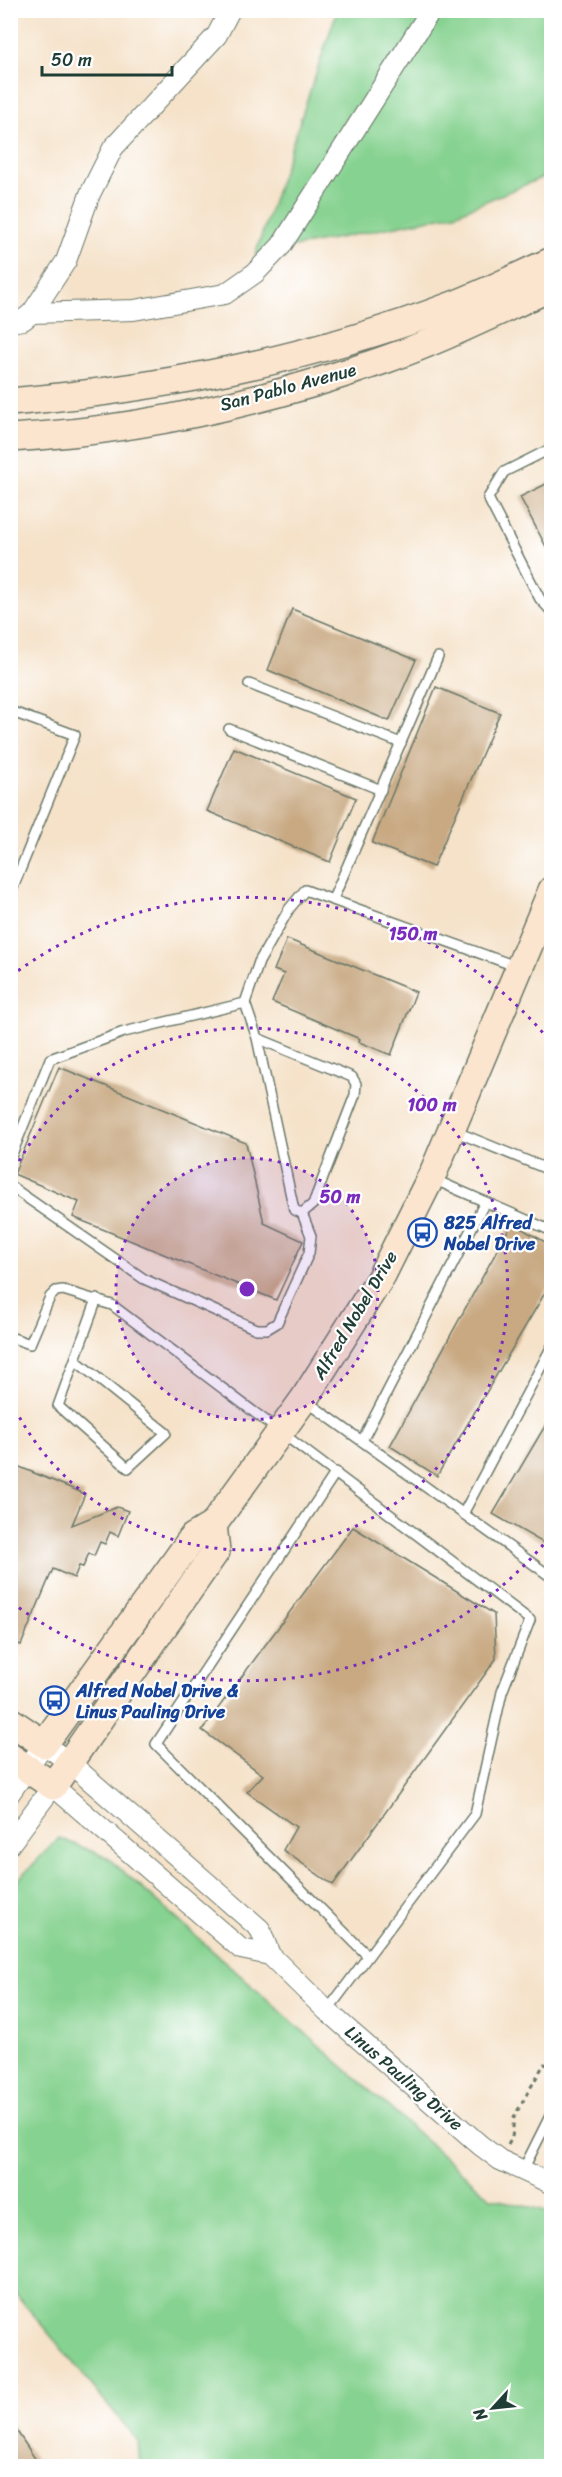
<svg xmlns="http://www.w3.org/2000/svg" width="562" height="2477" font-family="Sriracha,sans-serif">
  <rect width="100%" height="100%" fill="#fff"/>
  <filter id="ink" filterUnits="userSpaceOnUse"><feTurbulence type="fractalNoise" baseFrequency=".0167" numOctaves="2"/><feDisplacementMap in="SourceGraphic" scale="12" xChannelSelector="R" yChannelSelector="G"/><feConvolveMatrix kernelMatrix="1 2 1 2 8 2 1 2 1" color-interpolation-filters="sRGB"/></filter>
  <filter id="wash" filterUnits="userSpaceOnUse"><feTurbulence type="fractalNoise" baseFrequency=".008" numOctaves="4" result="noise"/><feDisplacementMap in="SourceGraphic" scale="24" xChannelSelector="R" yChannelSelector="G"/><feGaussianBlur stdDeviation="1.35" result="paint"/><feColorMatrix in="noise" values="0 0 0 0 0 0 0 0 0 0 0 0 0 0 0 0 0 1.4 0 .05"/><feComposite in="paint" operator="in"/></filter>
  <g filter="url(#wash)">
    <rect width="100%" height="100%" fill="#f5e2c9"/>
    <g fill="#86d290" stroke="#528862" stroke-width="1.5">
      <path d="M 337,11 L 551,11 L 551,174 L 455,214 L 255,255 Z"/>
      <path d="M 59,1838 L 108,1858 L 491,2198 L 551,2212 L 551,2466 L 140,2466 L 138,2441 L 11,2288 L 11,1887 Z"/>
    </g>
    <g id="blocks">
      <g fill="#c8a982">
        <path d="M 552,481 L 552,558 L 520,497 Z"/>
        <path d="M 292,609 L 416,660 L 389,721 L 268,670 Z"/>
        <path d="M 436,687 L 500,713 L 433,867 L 372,843 Z"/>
        <path d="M 234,748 L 356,798 L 330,862 L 207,811 Z"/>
        <path d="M 287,939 L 416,992 L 391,1055 L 359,1042 L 360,1039 L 272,1002 L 284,974 L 274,970 Z"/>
        <path d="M 59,1067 L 246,1143 L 264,1223 L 303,1241 L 276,1300 L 73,1217 L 79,1202 L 14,1174 Z"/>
        <path d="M 512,1223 L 552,1246 L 552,1281 L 437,1476 L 390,1446 Z"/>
        <path d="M 552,1414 L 552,1548 L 493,1514 Z"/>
        <path d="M 10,1463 L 85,1494 L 72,1525 L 117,1507 L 128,1511 L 118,1536 L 110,1532 L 105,1544 L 100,1542 L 94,1556 L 89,1553 L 83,1567 L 79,1566 L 74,1578 L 53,1569 L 21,1645 L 10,1641 Z"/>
        <path d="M 353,1527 L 494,1614 L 496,1659 L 333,1885 L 283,1850 L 296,1827 L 247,1792 L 263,1775 L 202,1730 Z"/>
        <path d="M 10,2421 L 40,2466 L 10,2466 Z"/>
      </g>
    </g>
  </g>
  <g filter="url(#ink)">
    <use href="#blocks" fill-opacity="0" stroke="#6a7768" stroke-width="1.5"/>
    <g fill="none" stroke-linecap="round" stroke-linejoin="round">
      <defs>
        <g id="lane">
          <path d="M 552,448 L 504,472 L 488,498 L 540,599 L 552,612"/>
          <path d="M 249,684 L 401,743"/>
          <path d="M 10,711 L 75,735 L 10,895"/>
          <path d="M 229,729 L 381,790"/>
          <path d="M 333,899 L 438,657"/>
          <path d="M 257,1038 L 352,1077 L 356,1084 L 355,1095 L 313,1204 L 302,1213 L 294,1210 L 257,1038 L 245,1003 L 259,962 L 289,909 L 305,890 L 518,967"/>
          <path d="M 454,1131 L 552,1171"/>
          <path d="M 10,1159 L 50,1059 L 124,1032 L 245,1003"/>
          <path d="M 433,1179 L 552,1231"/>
          <path d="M 10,1186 L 144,1279 L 256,1329 L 267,1329 L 277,1323 L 309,1253 L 311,1236 L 302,1213"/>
          <path d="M 10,1337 L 30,1344 L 50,1297 L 56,1291 L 63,1290 L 112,1305 L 530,1620 L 502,1692 L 475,1814 L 327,2011"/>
          <path d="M 75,1360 L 166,1433 L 128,1468 L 58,1406 L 97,1299"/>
          <path d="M 306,1401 L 550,1576 L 552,1573"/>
          <path d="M 362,1441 L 485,1202"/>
          <path d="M 336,1472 L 156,1744 L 368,1956"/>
          <path d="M 463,1514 L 552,1346"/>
          <path d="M 522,2172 L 552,2112"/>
        </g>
        <g id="street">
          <path d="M 32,313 L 66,261 L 90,194 L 113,148 L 217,35 L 230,10"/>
          <path d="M 10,322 L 23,320 L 32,313 L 134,310 L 225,294 L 255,273 L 281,246 L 431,10"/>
          <path d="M 10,1793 L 44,1744 L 70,1763 L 260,1929 L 270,1955 L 327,2011 L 480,2145 L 500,2160 L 552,2184"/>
          <path d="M 10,1844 L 53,1786 L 241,1949 L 270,1955"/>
        </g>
        <g id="secondary">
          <path d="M 10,402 C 160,389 311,359 451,306 C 485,293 518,276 552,261"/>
          <path d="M 10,438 C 137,431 265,402 384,360 C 441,340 496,312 552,287"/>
          <path d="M 10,1721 L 44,1744 L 193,1537 L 213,1525 L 304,1399 L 381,1277 L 434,1171 L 552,890"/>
          <path d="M 10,1757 L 53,1786 L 216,1551 L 213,1525"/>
        </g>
      </defs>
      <use href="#lane" stroke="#6a7768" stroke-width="12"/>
      <use href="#street" stroke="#6a7768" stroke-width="22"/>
      <use href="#secondary" stroke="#6a7768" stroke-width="30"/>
      <path stroke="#6a7768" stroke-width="3" stroke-dasharray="4.5 4.5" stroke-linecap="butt" d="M 508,2145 L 512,2138 L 514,2117 L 544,2064 L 552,2066"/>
      <use href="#lane" stroke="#fff" stroke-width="9"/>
      <use href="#street" stroke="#fff" stroke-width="20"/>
      <use href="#secondary" stroke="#fce5cf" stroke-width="27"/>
    </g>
  </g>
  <circle cx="247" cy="1289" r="131" fill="#7b2cbf" fill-opacity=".12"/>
  <g fill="none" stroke="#7b2cbf" stroke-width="3" stroke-dasharray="3 6">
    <circle cx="247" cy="1289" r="131"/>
    <path d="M11 1177A261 261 0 1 1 11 1401"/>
    <path d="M549 1538A392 392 0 0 1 11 1602M11 976A392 392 0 0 1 549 1040"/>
  </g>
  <defs>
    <symbol id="bus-ring" viewBox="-11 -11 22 22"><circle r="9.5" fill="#fff" stroke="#1a4fb4" stroke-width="1.5"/><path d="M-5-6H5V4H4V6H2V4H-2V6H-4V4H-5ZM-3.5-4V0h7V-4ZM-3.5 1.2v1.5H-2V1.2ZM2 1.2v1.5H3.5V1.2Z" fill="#1a4fb4"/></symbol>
  </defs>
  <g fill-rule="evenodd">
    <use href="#bus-ring" x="406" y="1216" width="33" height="33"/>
    <use href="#bus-ring" x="38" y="1684" width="33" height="33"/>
  </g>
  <g text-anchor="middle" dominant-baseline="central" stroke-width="4.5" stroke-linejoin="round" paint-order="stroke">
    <g font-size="18" fill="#1f3d34" stroke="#fff">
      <text transform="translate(288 387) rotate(-15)">San Pablo Avenue</text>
      <text transform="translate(355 1315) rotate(-59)">Alfred Nobel Drive</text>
      <text transform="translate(404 2078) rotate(41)">Linus Pauling Drive</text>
    </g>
    <g font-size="18" font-weight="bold" fill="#164399" stroke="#fff" text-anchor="start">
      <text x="444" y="1223">825 Alfred<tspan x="444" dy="21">Nobel Drive</tspan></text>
      <text x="76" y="1691">Alfred Nobel Drive &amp;<tspan x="76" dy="21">Linus Pauling Drive</tspan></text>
    </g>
  </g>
  <circle cx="247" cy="1289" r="9" fill="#7b2cbf" stroke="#fff" stroke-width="3"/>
  <g font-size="18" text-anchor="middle" font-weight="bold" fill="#7b2cbf" stroke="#fff" stroke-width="4.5" stroke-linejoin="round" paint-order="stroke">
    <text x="413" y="940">150 m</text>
    <text x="432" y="1111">100 m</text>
    <text x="340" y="1203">50 m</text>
  </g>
  <rect width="562" height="2477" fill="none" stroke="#fff" stroke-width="36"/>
  <g transform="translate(493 2408) rotate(243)" stroke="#ffffff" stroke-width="4.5" paint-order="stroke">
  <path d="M0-4.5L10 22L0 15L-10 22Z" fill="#1f3d34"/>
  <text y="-9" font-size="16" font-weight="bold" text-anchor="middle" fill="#1f3d34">N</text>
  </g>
  <path d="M42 66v9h130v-9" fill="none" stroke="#1f3d34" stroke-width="3"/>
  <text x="51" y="66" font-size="18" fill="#1f3d34" stroke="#ffffff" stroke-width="4.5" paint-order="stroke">50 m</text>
</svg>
